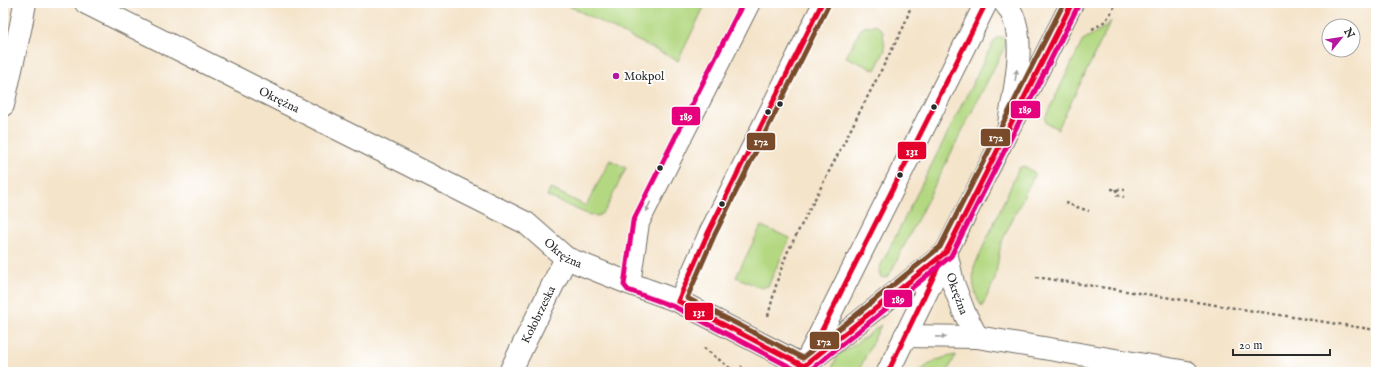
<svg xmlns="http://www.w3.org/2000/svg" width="1379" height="375" font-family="'IM FELL English',serif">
  <rect width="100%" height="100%" fill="#fff"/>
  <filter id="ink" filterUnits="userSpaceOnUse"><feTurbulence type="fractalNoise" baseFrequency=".025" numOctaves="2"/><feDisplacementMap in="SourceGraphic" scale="8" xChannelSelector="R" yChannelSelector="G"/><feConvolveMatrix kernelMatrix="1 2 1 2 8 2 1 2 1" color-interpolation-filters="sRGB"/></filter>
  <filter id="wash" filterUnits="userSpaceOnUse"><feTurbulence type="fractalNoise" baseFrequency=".012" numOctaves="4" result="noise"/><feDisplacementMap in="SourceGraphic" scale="16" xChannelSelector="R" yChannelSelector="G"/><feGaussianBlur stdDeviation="0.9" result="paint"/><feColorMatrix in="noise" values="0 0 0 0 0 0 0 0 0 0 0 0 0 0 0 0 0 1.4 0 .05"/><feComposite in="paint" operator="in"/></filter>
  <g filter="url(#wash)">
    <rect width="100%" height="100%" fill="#f4e4ca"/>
    <g fill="#b3d881" stroke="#6f8256">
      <path d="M 563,3 L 706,3 L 678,61 Z"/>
      <path d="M 1111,21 L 1058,129 L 1046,123 L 1045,118 L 1083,40 L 1105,27 Z"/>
      <path d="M 874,25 L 880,28 L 883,32 L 885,50 L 875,70 L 846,57 L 861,29 L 867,26 Z"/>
      <path d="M 1001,37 L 1004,39 L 1006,44 L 1003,50 L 891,272 L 887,277 L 884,278 L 880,276 L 879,269 L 993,43 L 997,38 Z"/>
      <path d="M 610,160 L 626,168 L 605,211 L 598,216 L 587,214 L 547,196 L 550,188 L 586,206 Z"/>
      <path d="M 1024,166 L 1035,173 L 1001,243 L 995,279 L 982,307 C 974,294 972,282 974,267 L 1019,168 Z"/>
      <path d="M 761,226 L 790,238 L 768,286 L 761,288 L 736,277 Z"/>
      <path d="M 881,325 L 858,372 L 830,372 L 838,355 L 864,338 Z"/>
      <path d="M 956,355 L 947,372 L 919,372 C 932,361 940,358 956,355 Z"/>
    </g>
  </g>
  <g filter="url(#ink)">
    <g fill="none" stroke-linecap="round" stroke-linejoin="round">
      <defs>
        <g id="lane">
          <path d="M 631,284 L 640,223 L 684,135 L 751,3"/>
          <path d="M 678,301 L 708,233 L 822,3"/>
        </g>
        <g id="street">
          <path id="s1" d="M 86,3 L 526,223 L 566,258 L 631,284 L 678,301 L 804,366 L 946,252 L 953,283 L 964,312 L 977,337"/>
          <path d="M 1005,3 C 1030,32 1014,90 1009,124"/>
          <path d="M 3,105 L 21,25 L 25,3"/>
          <path d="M 905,336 L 977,337 L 1187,372"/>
          <path id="s2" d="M 510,372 L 566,258"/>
        </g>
        <g id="secondary">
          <path d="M 801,372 L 986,3"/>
          <path d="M 888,372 L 946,252 L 1072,3"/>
        </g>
      </defs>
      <use href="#lane" stroke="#716c63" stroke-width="20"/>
      <use href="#street" stroke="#716c63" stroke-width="24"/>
      <use href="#secondary" stroke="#716c63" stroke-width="24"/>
      <g stroke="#716c63" stroke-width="2.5" stroke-dasharray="3 3" stroke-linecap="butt">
        <path d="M 1092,29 C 1106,23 1109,17 1116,3"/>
        <path d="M 1111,189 L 1125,190"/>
        <path d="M 1116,189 L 1117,195 L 1124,197"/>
        <path d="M 1065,203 L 1089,211"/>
        <path d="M 1036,277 L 1376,330"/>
        <path d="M 768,316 L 778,278 L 787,253 L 904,26 L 912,3"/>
        <path d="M 704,348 L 735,372"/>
        <path d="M 738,372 L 742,366"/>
      </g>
      <use href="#lane" stroke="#fff" stroke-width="18"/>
      <use href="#street" stroke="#fff" stroke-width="22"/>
      <use href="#secondary" stroke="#fff" stroke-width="22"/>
      <defs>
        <g id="bus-1">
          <path d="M 811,352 L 986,3"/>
          <path d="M 804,366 L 678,301 L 708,233 L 822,3"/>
          <path d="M 804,366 L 946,252 L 1072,3"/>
          <path d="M 888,372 L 940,263"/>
        </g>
        <g id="bus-2">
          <path d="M 743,3 L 633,221 L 624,285 L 628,290 L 675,307 L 800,372"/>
          <path d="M 808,372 L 951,256 L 1078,6"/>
        </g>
        <path id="bus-3" d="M 828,6 L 714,236 L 687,298 L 803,358 L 940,247 L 1064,3"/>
      </defs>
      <use href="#bus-1" stroke="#fff" stroke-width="8"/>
      <use href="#bus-2" stroke="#fff" stroke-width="8"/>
      <use href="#bus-3" stroke="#fff" stroke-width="8"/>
      <use href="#bus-1" stroke="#e4002b" stroke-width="5"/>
      <use href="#bus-2" stroke="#e5007d" stroke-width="5"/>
      <use href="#bus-3" stroke="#7a4b2a" stroke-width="5"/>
    </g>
    <defs><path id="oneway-solid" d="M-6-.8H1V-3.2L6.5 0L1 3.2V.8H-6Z"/></defs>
    <g fill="#a0a0a0">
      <use href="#oneway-solid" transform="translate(1016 75) rotate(-81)"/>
      <use href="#oneway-solid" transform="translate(648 207) rotate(116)"/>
      <use href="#oneway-solid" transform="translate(941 337) rotate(1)"/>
    </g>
  </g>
  <circle fill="#b5179e" stroke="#fff" stroke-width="1.5" cx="616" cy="76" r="4"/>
  <g fill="#2b2b2b" stroke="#fff" stroke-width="1.5">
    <circle cx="780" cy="104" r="3.5"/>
    <circle cx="934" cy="107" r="3.5"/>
    <circle cx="768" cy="112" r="3.5"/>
    <circle cx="660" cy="168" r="3.5"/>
    <circle cx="900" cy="175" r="3.5"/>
    <circle cx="722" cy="204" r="3.5"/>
  </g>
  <g text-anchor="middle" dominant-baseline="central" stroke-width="3.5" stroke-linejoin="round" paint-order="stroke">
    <g font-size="12" fill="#2b2b2b" stroke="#fff" text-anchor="start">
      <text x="624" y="76">Mokpol</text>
    </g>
    <g font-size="12" fill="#2b2b2b" stroke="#fff">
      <text stroke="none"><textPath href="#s1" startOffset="216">Okrężna</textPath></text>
      <text stroke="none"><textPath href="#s1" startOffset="540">Okrężna</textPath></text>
      <text stroke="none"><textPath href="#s1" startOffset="1032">Okrężna</textPath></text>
      <text stroke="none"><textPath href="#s2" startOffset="64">Kołobrzeska</textPath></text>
    </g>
  </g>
  <g stroke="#fff" stroke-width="1.5">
    <rect x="1010" y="100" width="31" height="19" rx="4" fill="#e5007d"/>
    <rect x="671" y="106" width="30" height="20" rx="4" fill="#e5007d"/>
    <rect x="980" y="128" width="31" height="19" rx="4" fill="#7a4b2a"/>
    <rect x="746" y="132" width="30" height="19" rx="4" fill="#7a4b2a"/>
    <rect x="897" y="141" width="30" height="19" rx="4" fill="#e4002b"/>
    <rect x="883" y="289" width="30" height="19" rx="4" fill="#e5007d"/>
    <rect x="684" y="302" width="30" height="19" rx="4" fill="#e4002b"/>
    <rect x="809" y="331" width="31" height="19" rx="4" fill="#7a4b2a"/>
  </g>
  <g font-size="11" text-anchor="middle" font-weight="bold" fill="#fff">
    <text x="1025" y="113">189</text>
    <text x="686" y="120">189</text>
    <text x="996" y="141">172</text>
    <text x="761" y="145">172</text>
    <text x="912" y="155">131</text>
    <text x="898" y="303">189</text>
    <text x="699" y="316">131</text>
    <text x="824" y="345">172</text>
  </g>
  <rect width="1379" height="375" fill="none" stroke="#fff" stroke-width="16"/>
  <g transform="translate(1341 38) rotate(60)"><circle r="19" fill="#ffffff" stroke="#aaaaaa"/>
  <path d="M0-3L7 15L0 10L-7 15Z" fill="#b5179e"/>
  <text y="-6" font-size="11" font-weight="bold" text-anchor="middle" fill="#2b2b2b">N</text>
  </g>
  <path d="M1233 349v6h97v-6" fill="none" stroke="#2b2b2b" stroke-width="2"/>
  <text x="1239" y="349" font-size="12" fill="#2b2b2b" stroke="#ffffff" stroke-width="3" paint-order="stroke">20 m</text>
</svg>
